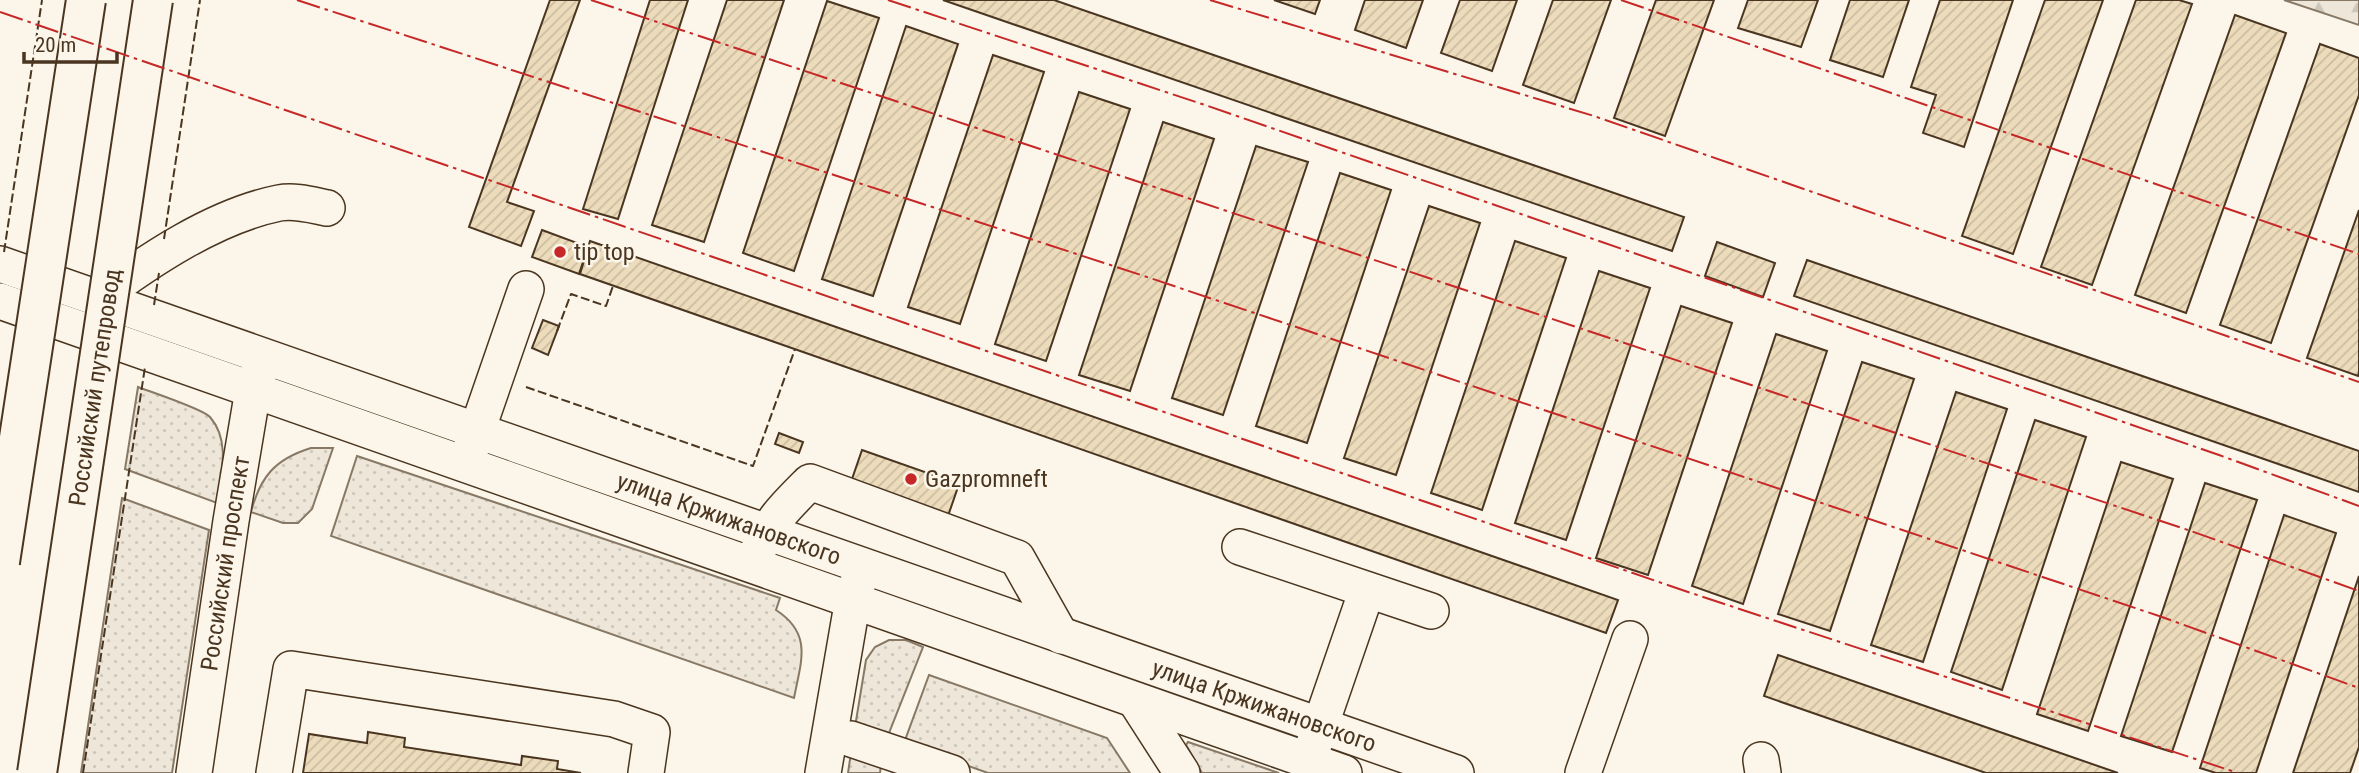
<svg xmlns="http://www.w3.org/2000/svg" width="2359" height="773" font-family="'Roboto Condensed',sans-serif">
  <defs>
    <pattern id="grass-dots" width="8" height="8" patternUnits="userSpaceOnUse" patternTransform="scale(1.75)"><rect width="8" height="8" fill="#ede6d9"/><path d="M2 2h.1M6 6h.1" fill="none" stroke="#cdc6ba" stroke-width="1.8" stroke-linecap="round"/></pattern>
    <pattern id="forest-firs" width="22" height="20" patternUnits="userSpaceOnUse" patternTransform="scale(1.75)"><rect width="22" height="20" fill="#ede6d9"/><path d="M5 1l3.5 6h-7zM16 11l3.5 6h-7z" fill="#cdc6ba"/></pattern>
    <pattern id="building-hatch" width="6" height="6" patternUnits="userSpaceOnUse" patternTransform="scale(1.75)"><rect width="6" height="6" fill="#ecdcbc"/><path d="M-1 1l2-2M0 6l6-6M5 7l2-2" fill="none" stroke="#ccbda1"/></pattern>
  </defs>
  <rect width="100%" height="100%" fill="#fbf6e9"/>
  <g fill="url(#grass-dots)" stroke="#887966" stroke-width="2">
    <path d="M 138,387 C 151,392 203,409 210,417 C 231,441 221,475 217,503 L 125,469 Z"/>
    <path d="M 311,448 L 333,448 L 312,509 L 298,523 L 283,523 L 251,512 C 260,477 275,459 311,448 Z"/>
    <path d="M 357,456 L 780,598 L 776,610 C 813,634 801,661 794,698 L 331,536 Z"/>
    <path d="M 122,498 L 209,530 L 172,773 L 81,773 Z"/>
    <path d="M 889,640 L 906,640 L 923,647 L 887,738 L 855,727 L 866,660 L 875,647 Z"/>
    <path d="M 929,675 L 1107,738 L 1130,773 L 988,773 L 904,743 Z"/>
    <path d="M 1188,742 L 1279,773 L 1202,773 L 1186,745 Z"/>
    <path d="M 852,746 L 882,756 L 880,773 L 848,773 Z"/>
  </g>
  <path fill="url(#forest-firs)" stroke="#887966" stroke-width="2" d="M 2284,0 L 2359,0 L 2359,25 Z"/>
  <g fill="url(#building-hatch)" stroke="#4a3520" stroke-width="2">
    <path d="M 550,0 L 580,0 L 507,202 L 534,211 L 521,246 L 469,227 Z"/>
    <path d="M 650,0 L 688,0 L 618,219 L 583,209 Z"/>
    <path d="M 727,0 L 784,0 L 704,242 L 652,225 Z"/>
    <path d="M 943,0 L 1054,0 L 1684,217 L 1672,251 Z"/>
    <path d="M 1274,0 L 1320,0 L 1315,14 Z"/>
    <path d="M 1365,0 L 1423,0 L 1406,48 L 1355,30 Z"/>
    <path d="M 1460,0 L 1517,0 L 1492,71 L 1441,53 Z"/>
    <path d="M 1553,0 L 1611,0 L 1574,103 L 1523,85 Z"/>
    <path d="M 1656,0 L 1714,0 L 1665,136 L 1614,118 Z"/>
    <path d="M 1748,0 L 1818,0 L 1801,47 L 1738,28 Z"/>
    <path d="M 1850,0 L 1909,0 L 1883,77 L 1830,60 Z"/>
    <path d="M 1940,0 L 2013,0 L 1964,147 L 1923,133 L 1936,95 L 1911,87 Z"/>
    <path d="M 2045,0 L 2103,0 L 2013,254 L 1962,236 Z"/>
    <path d="M 2136,0 L 2179,0 L 2192,4 L 2092,285 L 2041,267 Z"/>
    <path d="M 827,1 L 879,18 L 794,271 L 743,253 Z"/>
    <path d="M 2235,15 L 2286,33 L 2186,313 L 2135,295 Z"/>
    <path d="M 906,26 L 958,44 L 873,296 L 822,279 Z"/>
    <path d="M 2320,44 L 2359,58 L 2359,95 L 2271,343 L 2220,325 Z"/>
    <path d="M 993,55 L 1044,72 L 960,324 L 908,307 Z"/>
    <path d="M 1079,92 L 1130,109 L 1046,361 L 995,344 Z"/>
    <path d="M 1163,122 L 1214,139 L 1130,391 L 1079,375 Z"/>
    <path d="M 1256,146 L 1308,162 L 1223,415 L 1172,398 Z"/>
    <path d="M 1340,173 L 1391,190 L 1307,443 L 1256,426 Z"/>
    <path d="M 1429,206 L 1480,223 L 1396,475 L 1344,458 Z"/>
    <path d="M 2359,210 L 2359,372 L 2358,376 L 2307,358 Z"/>
    <path d="M 542,230 L 588,247 L 579,274 L 532,257 Z"/>
    <path d="M 590,241 L 1618,600 L 1606,633 L 580,274 Z"/>
    <path d="M 1515,241 L 1566,258 L 1482,510 L 1431,493 Z"/>
    <path d="M 1717,242 L 1775,263 L 1763,297 L 1705,276 Z"/>
    <path d="M 1807,260 L 2359,451 L 2359,492 L 1794,296 Z"/>
    <path d="M 1599,271 L 1650,288 L 1566,540 L 1515,523 Z"/>
    <path d="M 1681,306 L 1732,323 L 1648,575 L 1596,558 Z"/>
    <path d="M 543,320 L 559,326 L 548,355 L 532,348 Z"/>
    <path d="M 1776,334 L 1827,351 L 1743,604 L 1692,586 Z"/>
    <path d="M 1862,362 L 1914,379 L 1830,631 L 1778,614 Z"/>
    <path d="M 1956,392 L 2007,409 L 1923,662 L 1871,645 Z"/>
    <path d="M 2035,420 L 2086,437 L 2002,690 L 1951,672 Z"/>
    <path d="M 779,433 L 803,442 L 799,453 L 775,444 Z"/>
    <path d="M 862,450 L 959,484 L 948,516 L 851,482 Z"/>
    <path d="M 2121,462 L 2173,479 L 2088,731 L 2037,714 Z"/>
    <path d="M 2205,483 L 2257,500 L 2172,752 L 2121,736 Z"/>
    <path d="M 2284,515 L 2336,533 L 2256,773 L 2216,773 L 2200,768 Z"/>
    <path d="M 2359,576 L 2359,747 L 2350,773 L 2293,773 Z"/>
    <path d="M 1778,655 L 2118,773 L 1986,773 L 1764,696 Z"/>
    <path d="M 368,732 L 405,738 L 404,747 L 521,765 L 522,756 L 558,761 L 557,769 L 581,773 L 303,773 L 309,734 L 367,743 Z"/>
  </g>
  <g fill="none" stroke-linecap="round" stroke-linejoin="round">
    <defs>
      <g id="minor">
        <path id="s1" d="M 0,264 L 1456,773"/>
        <path d="M 97,299 C 149,260 215,216 279,203 C 295,200 312,205 327,208"/>
        <path d="M 0,301 L 1344,773"/>
        <path d="M 469,454 L 526,289"/>
        <path d="M 1240,547 L 1431,611"/>
        <path d="M 757,553 C 770,521 786,506 810,482 L 1017,558 L 1061,636"/>
        <path d="M 1135,700 L 1182,773"/>
        <path d="M 851,739 L 952,773"/>
        <path d="M 1313,747 L 1367,590"/>
        <path d="M 1761,760 L 1763,773"/>
        <path id="s2" d="M 194,773 L 231,521 L 253,390 L 260,369"/>
        <path d="M 274,773 L 291,669 L 614,719 L 652,732 L 646,773"/>
        <path d="M 823,773 L 853,599 L 859,579"/>
        <path d="M 1583,773 L 1630,639"/>
      </g>
    </defs>
    <use href="#minor" stroke="#4a3520" stroke-width="38"/>
    <use href="#minor" stroke="#fbf6e9" stroke-width="35"/>
    <defs>
      <g id="major-bridge">
        <path d="M 0,562 L 86,0"/>
        <path id="s3" d="M 37,773 L 153,0"/>
      </g>
    </defs>
    <use href="#major-bridge" stroke="#4a3520" stroke-width="42" stroke-linecap="butt"/>
    <use href="#major-bridge" stroke="#fbf6e9" stroke-width="38"/>
    <g stroke="#4a3520" stroke-width="2" stroke-dasharray="9 3.5" stroke-linecap="butt">
      <path d="M 164,239 L 200,0"/>
      <path d="M 4,252 L 42,0"/>
      <path d="M 154,305 L 159,273"/>
      <path d="M 557,331 L 571,294 L 606,306 L 613,286"/>
      <path d="M 526,387 L 753,466 L 795,349"/>
      <path d="M 83,773 L 145,367"/>
    </g>
    <g stroke="#c62828" stroke-width="2" stroke-dasharray="24 5 3.5 5" stroke-linecap="butt">
      <path d="M 297,0 L 1141,275 L 2162,617 L 2359,688"/>
      <path d="M 591,0 L 2191,531 L 2359,591"/>
      <path d="M 888,0 L 1205,105 L 2219,455 L 2359,506"/>
      <path d="M 1210,0 L 1594,116 L 2359,382"/>
      <path d="M 1621,0 L 2359,254"/>
      <path d="M 0,12 L 1688,592 L 2238,773"/>
    </g>
  </g>
  <g fill="#c62828" stroke="#fbf6e9" stroke-width="2.5">
    <circle cx="560" cy="252" r="7"/>
    <circle cx="911" cy="479" r="7"/>
  </g>
  <g text-anchor="middle" dominant-baseline="central" stroke-width="5" stroke-linejoin="round" paint-order="stroke">
    <g font-size="24" fill="#4a3520" stroke="#fbf6e9" text-anchor="start">
      <text x="574" y="252">tip top</text>
      <text x="925" y="479">Gazpromneft</text>
    </g>
    <g font-size="24" fill="#4a3520" stroke="#fbf6e9">
      <text stroke="none"><textPath href="#s3" startOffset="390">Российский путепровод</textPath></text>
      <text stroke="none"><textPath href="#s1" startOffset="772">улица Кржижановского</textPath></text>
      <text stroke="none"><textPath href="#s2" startOffset="212">Российский проспект</textPath></text>
      <text stroke="none"><textPath href="#s1" startOffset="1339">улица Кржижановского</textPath></text>
    </g>
  </g>
  <path d="M24 52v10h93v-10" fill="none" stroke="#4a3520" stroke-width="3.5"/>
  <text x="35" y="52" font-size="21" fill="#4a3520" stroke="#fbf6e9" stroke-width="5" paint-order="stroke">20 m</text>
</svg>
